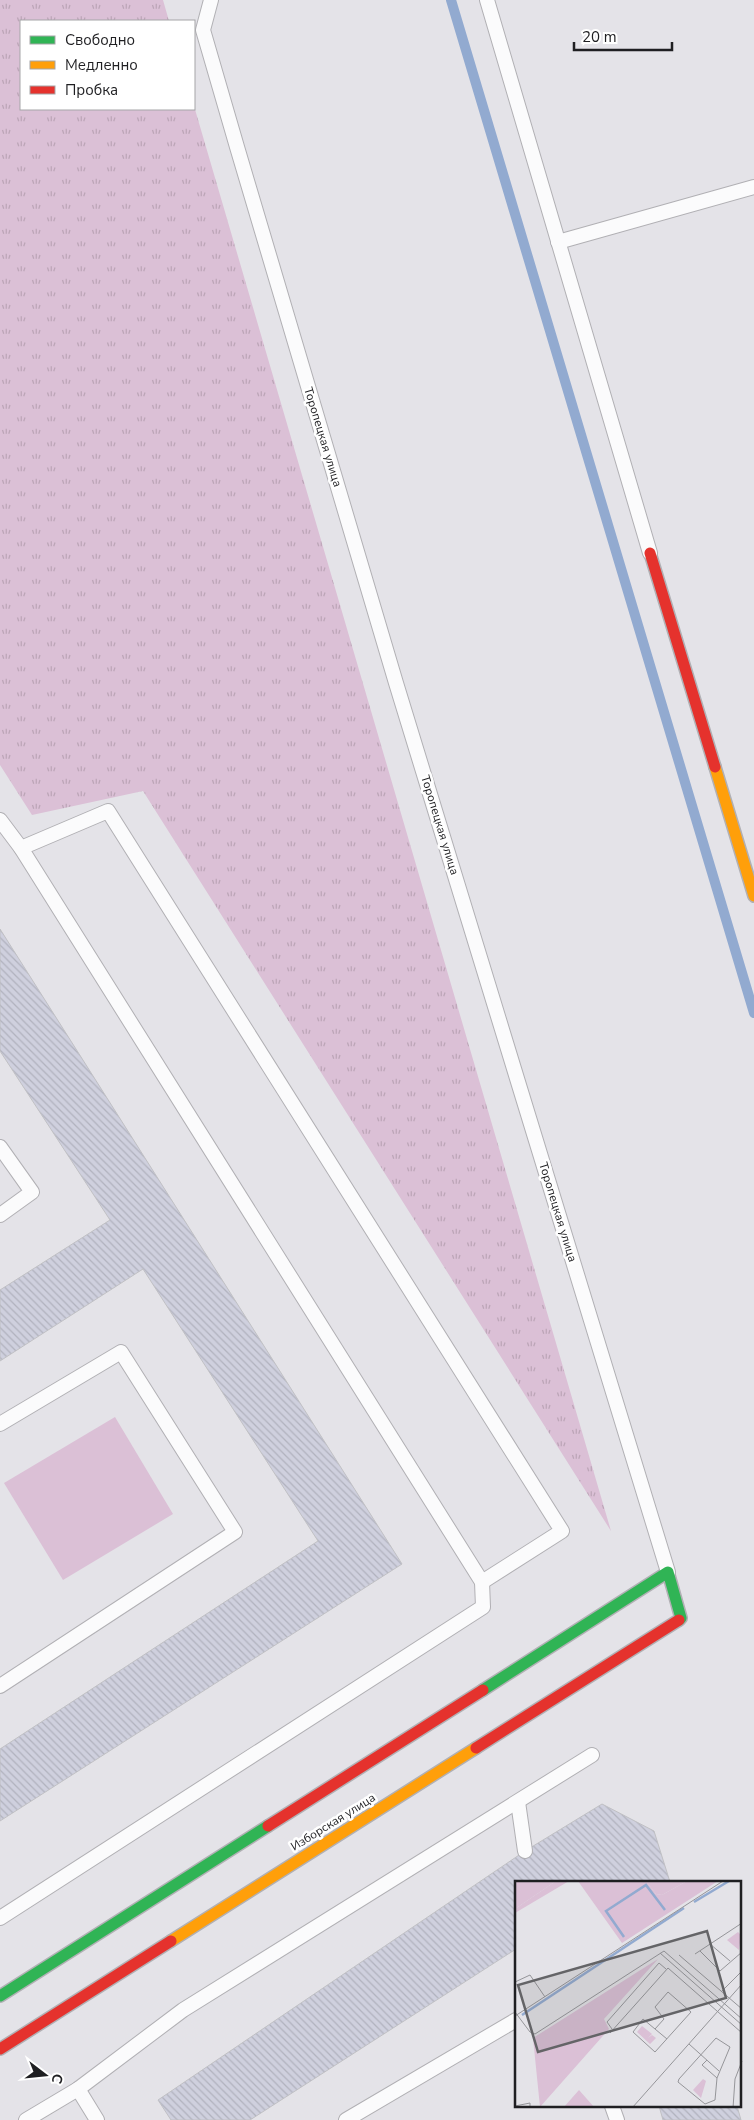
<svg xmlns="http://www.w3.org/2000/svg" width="754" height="2120" font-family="'Nunito Sans',sans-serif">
  <defs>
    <pattern id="grass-tufts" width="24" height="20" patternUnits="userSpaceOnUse" patternTransform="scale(1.25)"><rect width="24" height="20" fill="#dbc0d6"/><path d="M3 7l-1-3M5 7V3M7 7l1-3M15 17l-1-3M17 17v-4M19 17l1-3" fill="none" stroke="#bca5b7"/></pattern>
    <pattern id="building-back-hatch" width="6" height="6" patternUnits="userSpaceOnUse" patternTransform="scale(1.25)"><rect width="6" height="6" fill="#cfd0de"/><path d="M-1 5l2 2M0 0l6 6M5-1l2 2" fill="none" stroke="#b1b2be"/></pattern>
  </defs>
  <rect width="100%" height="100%" fill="#e4e3e8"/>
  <path fill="url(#grass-tufts)" d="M 0,0 L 163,0 L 169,21 L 21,21 L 21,109 L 194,109 L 194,106 L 611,1531 L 143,791 L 32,815 L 0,765 Z"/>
  <path fill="#dbc0d6" d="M 115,1417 L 173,1514 L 63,1580 L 4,1483 Z"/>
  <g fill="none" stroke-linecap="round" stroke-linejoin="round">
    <path stroke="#92aad0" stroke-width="10" d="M 451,0 L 754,1013"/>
  </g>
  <g fill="url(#building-back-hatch)" stroke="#c0c0c4">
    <path d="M 0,929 L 402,1564 L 0,1821 L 0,1749 L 318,1541 L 143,1269 L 0,1361 L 0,1290 L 110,1220 L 0,1051 Z"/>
    <path d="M 602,1804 L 654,1831 L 670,1882 L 516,1882 L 516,1949 L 250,2120 L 171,2120 L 158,2100 L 525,1851 Z"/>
    <path d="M 659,2106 L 737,2106 L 741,2120 L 663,2120 Z"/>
  </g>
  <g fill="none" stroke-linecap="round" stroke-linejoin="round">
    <defs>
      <g id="lane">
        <path d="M 211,0 L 203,30 L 237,147 L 396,683 L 668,1572"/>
        <path d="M 487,0 L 650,553"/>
        <path d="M 558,242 L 754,187"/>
        <path d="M 0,820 L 21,848 L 482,1582 L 483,1607 L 0,1918"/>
        <path d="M 21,848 L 108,811 L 562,1531 L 482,1582"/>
        <path d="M 0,1147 L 32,1192 L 0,1215"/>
        <path d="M 0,1424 L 121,1352 L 235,1532 L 0,1686"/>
        <path d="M 518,1802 L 525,1851"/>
        <path d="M 78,2089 L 97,2120"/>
        <path d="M 612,2106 L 617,2120"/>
        <path d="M 26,2120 L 78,2089 L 183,2010 L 592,1755"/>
        <path d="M 346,2120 L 516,2020"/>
      </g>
      <g id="fast">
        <path d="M 483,1690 L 668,1572 L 681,1618 L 679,1620"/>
        <path d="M 0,1996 L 268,1826"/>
      </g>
      <g id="slow">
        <path d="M 715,767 L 754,896"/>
        <path d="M 171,1941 L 476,1748"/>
      </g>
      <g id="jam">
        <path d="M 650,553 L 715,767"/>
        <path d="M 476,1748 L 679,1620"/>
        <path d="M 268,1826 L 483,1690"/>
        <path d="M 0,2049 L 171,1941"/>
      </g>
    </defs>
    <use href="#lane" stroke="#b1b0b4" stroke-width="16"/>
    <use href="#fast" stroke="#b1b0b4" stroke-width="14"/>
    <use href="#slow" stroke="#b1b0b4" stroke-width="14"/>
    <use href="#jam" stroke="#b1b0b4" stroke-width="14"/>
    <use href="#lane" stroke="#fbfbfc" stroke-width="14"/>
    <use href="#fast" stroke="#30b455" stroke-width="11"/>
    <use href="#slow" stroke="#ff9f0a" stroke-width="11"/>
    <use href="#jam" stroke="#e5322d" stroke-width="11"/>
  </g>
  <g text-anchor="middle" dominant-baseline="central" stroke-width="5" stroke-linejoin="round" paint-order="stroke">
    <g font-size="12" fill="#1f1f22" stroke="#fff">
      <text transform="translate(323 437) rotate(73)">Торопецкая улица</text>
      <text transform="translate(440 825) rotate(73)">Торопецкая улица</text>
      <text transform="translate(558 1212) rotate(73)">Торопецкая улица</text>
      <text transform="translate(333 1822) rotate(-32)">Изборская улица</text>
    </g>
  </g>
  <g transform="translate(515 1881)">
    <rect width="226" height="226" fill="#e4e3e8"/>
    <path d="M 41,0 L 54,0 L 0,32 L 0,28 ZM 63,0 L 131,0 L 141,13 L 147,14 L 172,0 L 203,0 L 107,62 ZM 143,78 L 89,138 L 94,148 L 25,226 L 18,157 Z" fill="#dbc0d6"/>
    <path d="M 0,0 L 41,0 L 0,28 ZM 131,0 L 172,0 L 147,14 L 141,13 Z" fill="#dbc0d6"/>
    <path d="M 223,51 L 226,54 L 224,69 L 212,59 ZM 127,145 L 137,153 L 133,157 L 137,154 L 141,157 L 135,163 L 122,151 ZM 188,198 L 191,200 L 186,217 L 178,209 ZM 64,209 L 79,226 L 49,226 Z" fill="#dbc0d6"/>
    <path fill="none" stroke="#92aad0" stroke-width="2.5" d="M 179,21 L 214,0M 109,56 L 91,30 L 131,4 L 150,29M 7,134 L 169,27"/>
    <path fill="none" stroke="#959599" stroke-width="1" d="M 195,63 L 215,80M 185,70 L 205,90 L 227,71M 145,72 L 227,144M 180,73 L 227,42M 164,74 L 227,128M 0,101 L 15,94 L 30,116M 153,111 L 176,131 L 140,171 L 118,151 L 128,138 L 140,148 L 149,138 L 140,126 ZM 206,111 L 227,90M 0,131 L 15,151 L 20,153 L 149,70 L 227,138M 0,135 L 208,0M 97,148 L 92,141 L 144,82 L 151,88M 140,148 L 152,158M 95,152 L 153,87 L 227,152M 201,157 L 215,166 L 202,197 L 200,219 L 190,223 L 163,201 L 164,198 ZM 174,163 L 204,190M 192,179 L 187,184 L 202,197M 0,225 L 15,222 L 15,227M 117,227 L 227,103M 218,227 L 220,198 L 227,180"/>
    <path fill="#646467" fill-opacity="0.15" stroke="#646467" stroke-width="2.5" d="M 192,50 L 211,117 L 23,171 L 3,104 Z"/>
    <rect width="226" height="226" fill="none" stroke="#1f1f22" stroke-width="2.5"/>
  </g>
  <rect x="20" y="20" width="175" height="90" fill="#ffffff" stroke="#a5a5a7"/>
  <rect x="30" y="36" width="25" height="8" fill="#30b455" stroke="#a5a5a7"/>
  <text x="65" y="45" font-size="15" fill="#1f1f22">Свободно</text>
  <rect x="30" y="61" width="25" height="8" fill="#ff9f0a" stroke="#a5a5a7"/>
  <text x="65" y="70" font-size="15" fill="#1f1f22">Медленно</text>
  <rect x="30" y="86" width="25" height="8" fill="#e5322d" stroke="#a5a5a7"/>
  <text x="65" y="95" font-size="15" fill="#1f1f22">Пробка</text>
  <g transform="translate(45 2075) rotate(106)" stroke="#ffffff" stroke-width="4" paint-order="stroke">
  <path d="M0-4L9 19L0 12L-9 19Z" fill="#1f1f22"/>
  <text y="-8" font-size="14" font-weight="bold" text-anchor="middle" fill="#1f1f22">С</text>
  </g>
  <path d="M574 42v8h98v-8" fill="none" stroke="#1f1f22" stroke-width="2.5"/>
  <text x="582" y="42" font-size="15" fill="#1f1f22" stroke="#ffffff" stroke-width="4" paint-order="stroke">20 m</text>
</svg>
